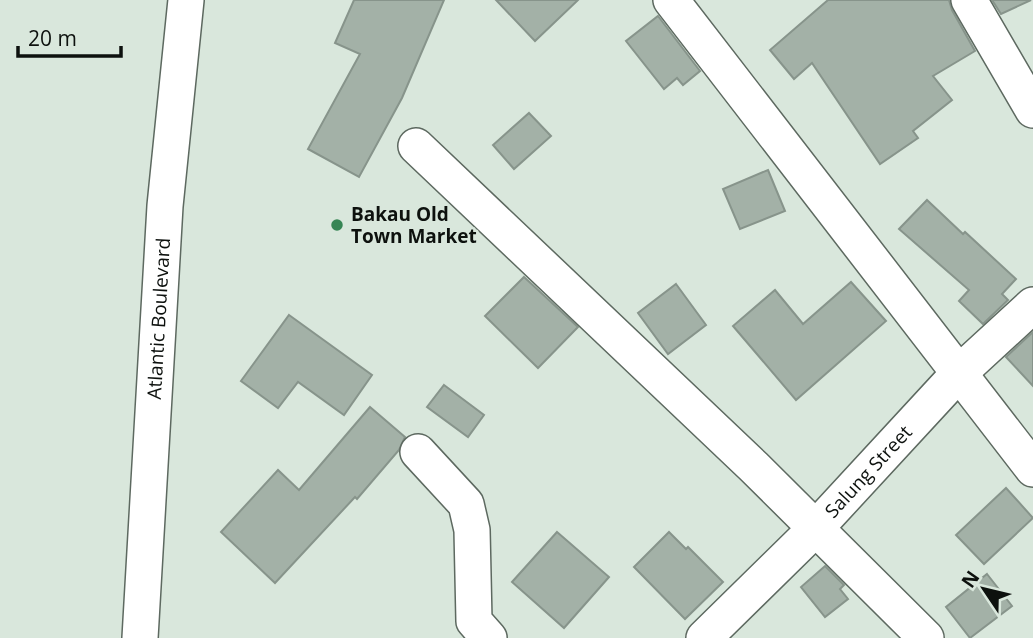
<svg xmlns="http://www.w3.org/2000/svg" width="1033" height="638" font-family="'Open Sans',sans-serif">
  <rect width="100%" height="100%" fill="#d9e7dc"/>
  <g fill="#a3b1a7" stroke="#87948b" stroke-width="2">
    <path d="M 354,0 L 444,0 L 402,98 L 359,177 L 308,149 L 360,54 L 335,43 Z"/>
    <path d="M 496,0 L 578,0 L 535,41 Z"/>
    <path d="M 828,0 L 949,0 L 952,10 L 975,51 L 933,76 L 952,100 L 913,131 L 918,138 L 880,164 L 812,63 L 794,79 L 770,50 Z"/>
    <path d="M 992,0 L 1031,0 L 1001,14 Z"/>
    <path d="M 658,16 L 700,71 L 683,85 L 677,78 L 664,89 L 626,41 Z"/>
    <path d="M 529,113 L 551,136 L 514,169 L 493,145 Z"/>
    <path d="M 768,170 L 785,211 L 740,229 L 723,189 Z"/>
    <path d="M 927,200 L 963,234 L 965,232 L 1016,279 L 1002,294 L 1008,300 L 983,324 L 959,301 L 969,290 L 899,229 Z"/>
    <path d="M 524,277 L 578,327 L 538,368 L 485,316 Z"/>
    <path d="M 851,282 L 886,321 L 796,400 L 733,326 L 775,290 L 803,324 Z"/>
    <path d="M 676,284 L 706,325 L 668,354 L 638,313 Z"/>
    <path d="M 289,315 L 372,375 L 344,415 L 298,382 L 278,408 L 241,381 Z"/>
    <path d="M 1033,332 L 1033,386 L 1006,357 Z"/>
    <path d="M 444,385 L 484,415 L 468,437 L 427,407 Z"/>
    <path d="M 370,407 L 405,437 L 399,450 L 357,499 L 355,497 L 275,583 L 221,532 L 278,470 L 299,490 Z"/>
    <path d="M 1006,488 L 1033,518 L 984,564 L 956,535 Z"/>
    <path d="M 557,532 L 609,577 L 564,628 L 512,582 Z"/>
    <path d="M 669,532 L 686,549 L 688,547 L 723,582 L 685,619 L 634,567 Z"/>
    <path d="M 825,566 L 844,585 L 840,589 L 848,599 L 825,617 L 801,587 Z"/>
    <path d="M 987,574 L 1012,606 L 970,638 L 946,607 Z"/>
  </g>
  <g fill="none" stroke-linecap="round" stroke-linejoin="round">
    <defs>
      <g id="minor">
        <path d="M 671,0 L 1033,469"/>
        <path d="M 969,0 L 1033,110"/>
        <path d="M 416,146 L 754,467 L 926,638"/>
        <path d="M 418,452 L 466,504 L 472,530 L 474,621 L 489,638"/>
        <path id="s1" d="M 140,638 L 165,206 L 186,0"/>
        <path id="s2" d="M 704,638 L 815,529 L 959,373 L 1033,305"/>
      </g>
    </defs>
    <use href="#minor" stroke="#5d6960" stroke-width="38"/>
    <use href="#minor" stroke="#fff" stroke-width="35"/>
  </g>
  <circle fill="#368554" stroke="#d9e7dc" stroke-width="2.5" cx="337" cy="225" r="7"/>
  <g text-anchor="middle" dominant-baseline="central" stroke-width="5" stroke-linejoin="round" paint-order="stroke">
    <g font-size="19" font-weight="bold" fill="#0d110e" stroke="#d9e7dc" text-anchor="start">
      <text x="351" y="214">Bakau Old<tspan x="351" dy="22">Town Market</tspan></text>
    </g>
    <g font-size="19" fill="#0d110e" stroke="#d9e7dc">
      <text stroke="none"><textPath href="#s1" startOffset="320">Atlantic Boulevard</textPath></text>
      <text stroke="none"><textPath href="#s2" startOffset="234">Salung Street</textPath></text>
    </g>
  </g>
  <g transform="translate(984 589) rotate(305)" stroke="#d9e7dc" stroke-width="5" paint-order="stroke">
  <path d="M0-5L12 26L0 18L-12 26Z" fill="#0d110e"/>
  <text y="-10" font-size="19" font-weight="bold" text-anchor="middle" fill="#0d110e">N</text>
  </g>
  <path d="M18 46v10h103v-10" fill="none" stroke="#0d110e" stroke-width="3.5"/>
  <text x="28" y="46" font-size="21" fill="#0d110e" stroke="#d9e7dc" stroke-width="5" paint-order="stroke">20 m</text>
</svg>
